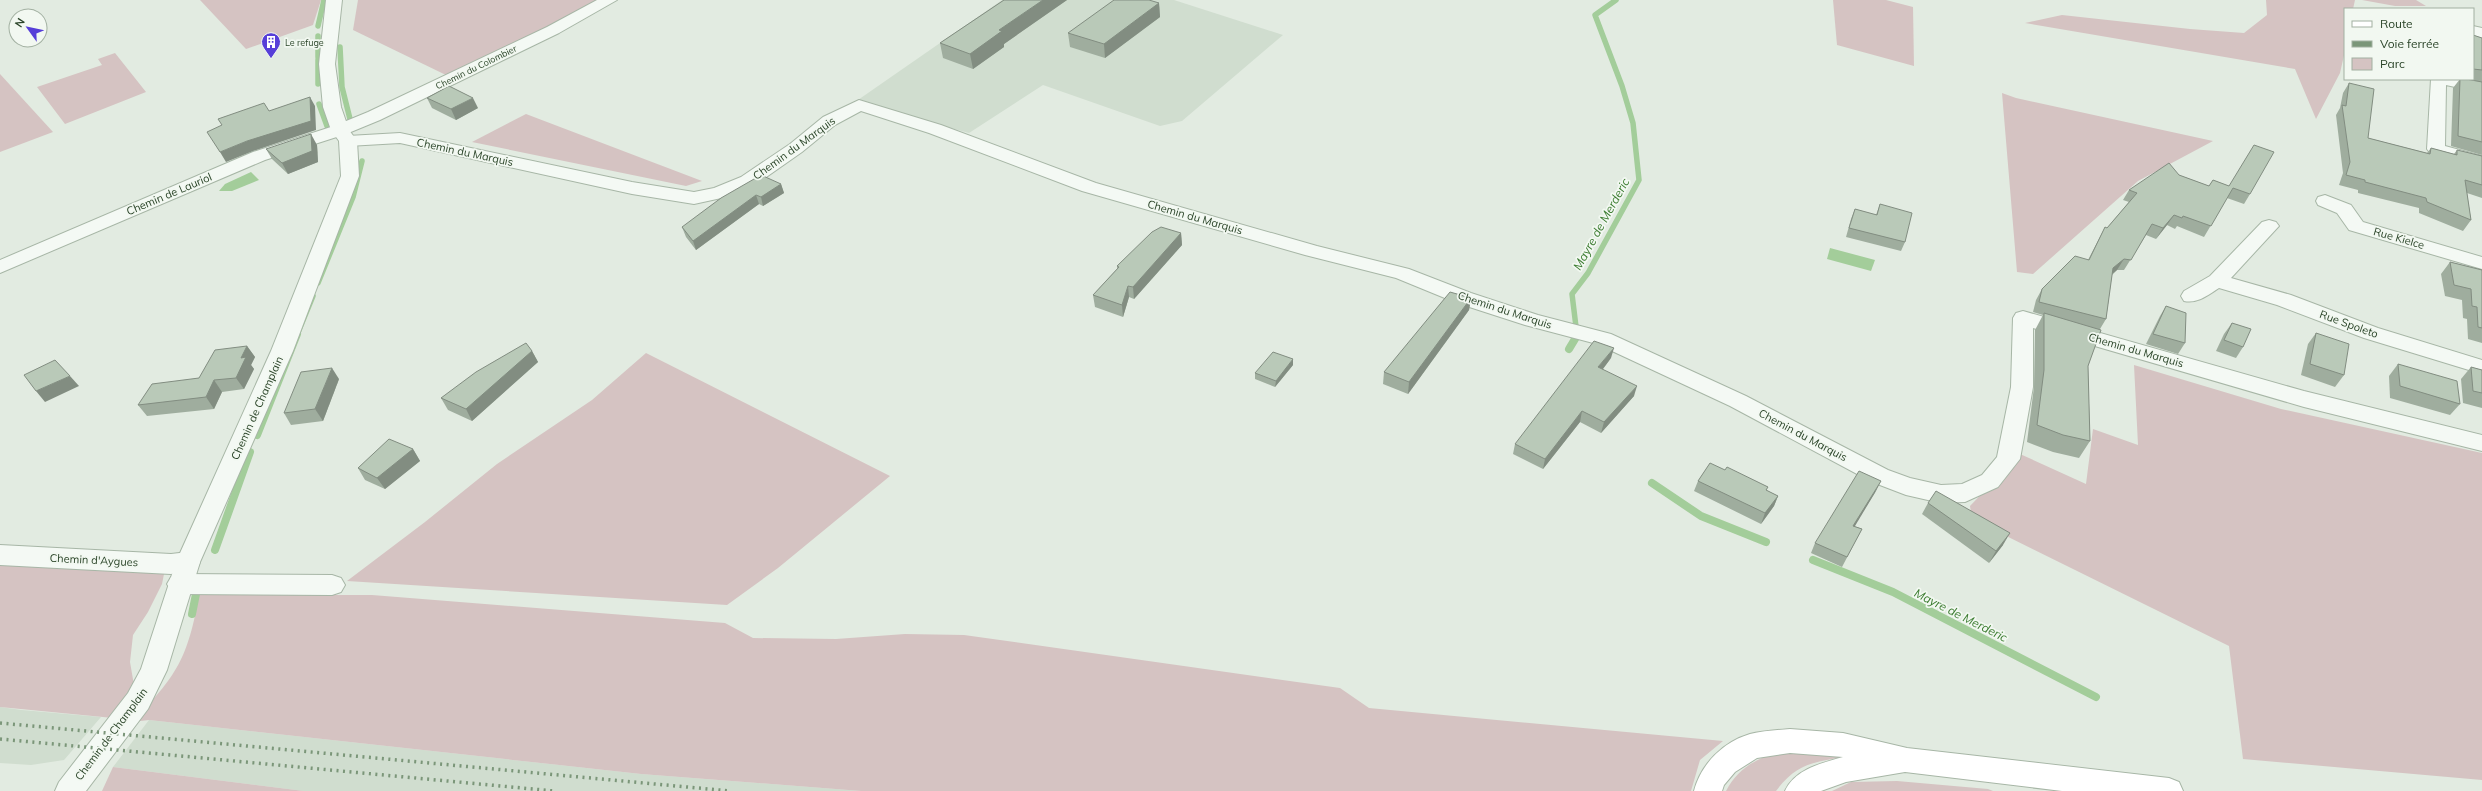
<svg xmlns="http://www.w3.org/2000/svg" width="2482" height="791" font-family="Mulish,sans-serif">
  <rect width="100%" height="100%" fill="#e2ebe1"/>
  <g fill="#d0ddcf">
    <path d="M 1002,0 L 1174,0 L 1283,35 L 1182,121 L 1160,126 L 1043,85 L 969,133 L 855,102 Z"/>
    <path d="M 0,707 L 22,710 L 101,717 L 64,760 L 31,765 L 0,763 Z"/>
    <path d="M 149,720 L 641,774 L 861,791 L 304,791 L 113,767 Z"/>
  </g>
  <g fill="#d5c3c2">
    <path d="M 200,0 L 321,0 L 313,25 L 246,49 Z"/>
    <path d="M 358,0 L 602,0 L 448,76 L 353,30 Z"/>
    <path d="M 1833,0 L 1886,0 L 1913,7 L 1914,66 L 1837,45 Z"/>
    <path d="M 2266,0 L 2355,0 L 2353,9 L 2345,9 L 2345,51 L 2340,73 L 2316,119 L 2295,69 L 2025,23 L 2062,15 L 2190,29 L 2244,33 L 2267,15 Z"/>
    <path d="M 2362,0 L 2416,0 L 2426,6 L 2395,6 Z"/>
    <path d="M 115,53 L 146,92 L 65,124 L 37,87 L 102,65 L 98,59 Z"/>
    <path d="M 0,74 L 53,132 L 0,152 Z"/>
    <path d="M 2002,93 L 2016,98 L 2213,141 L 2138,181 L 2033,274 L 2017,272 Z"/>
    <path d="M 526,114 L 702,181 L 686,186 L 472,142 Z"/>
    <path d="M 646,353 L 890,476 L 778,568 L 727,605 L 347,581 L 425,522 L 497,464 L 592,400 Z"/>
    <path d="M 2134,365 L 2281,409 L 2482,453 L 2482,780 L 2243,759 L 2229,646 L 1972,519 L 1970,506 L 2020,454 L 2086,484 L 2093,429 L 2138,445 Z"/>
    <path d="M 0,563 L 152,572 L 164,574 L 162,584 L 148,612 L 133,635 L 130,662 L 135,691 L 113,718 L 0,707 Z"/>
    <path d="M 199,595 L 372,595 L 725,623 L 753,638 L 836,639 L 905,634 L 964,635 L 1340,688 L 1369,708 L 1723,741 L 1700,760 L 1691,791 L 861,791 L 641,774 L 149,720 L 132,722 C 177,676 188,658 199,595 Z"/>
    <path d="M 1783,751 L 1852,755 C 1817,763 1799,760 1776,791 L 1726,791 C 1738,768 1758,757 1783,751 Z"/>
    <path d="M 113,767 L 304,791 L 102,791 Z"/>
    <path d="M 1897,781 L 1988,789 L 1993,791 L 1832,791 L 1851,782 Z"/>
  </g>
  <g fill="#a3cd9a">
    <path d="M 251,172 L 259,180 L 232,191 L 219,191 L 225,184 Z"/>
    <path d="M 1830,248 L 1875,260 L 1871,271 L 1827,259 Z"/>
  </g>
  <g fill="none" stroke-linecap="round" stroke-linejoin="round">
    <g stroke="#a3cd9a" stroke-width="5.5">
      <path d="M 318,26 L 324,0"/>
      <path d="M 318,36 L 318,57"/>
      <path d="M 340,47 L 342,87 L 350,119"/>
      <path d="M 318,60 L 318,84"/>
      <path d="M 319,104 L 327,126"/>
      <path d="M 318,283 L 353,197 L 362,161"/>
      <path d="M 297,335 L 313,296"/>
      <path d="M 1577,335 L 1572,294 L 1588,273 L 1639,180 L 1633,123 L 1622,86 L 1595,15 L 1616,0"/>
    </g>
    <g stroke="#a3cd9a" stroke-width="8">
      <path d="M 1569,349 L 1578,334"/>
      <path d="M 257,435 L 297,334"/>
      <path d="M 1652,483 L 1701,516 L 1766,542"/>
      <path d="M 215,550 L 250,452"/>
      <path d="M 1813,560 L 1893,592 L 2096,697"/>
      <path d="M 192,614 L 196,594"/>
    </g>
    <defs>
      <g id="minor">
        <path d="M 597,0 L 617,0 L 559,33 L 380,120 L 346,134 L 265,160 L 0,273 L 0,260 L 253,152 L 334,126 L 368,112 L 547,27 Z"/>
        <path d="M 2473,26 L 2482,28 L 2482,38 L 2473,36 Z"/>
        <path d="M 2431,79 L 2466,79 L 2482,83 L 2482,93 L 2446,85 L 2445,146 L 2482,156 L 2482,167 L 2430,153 L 2427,149 Z"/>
        <path d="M 859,100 L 941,125 L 1096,183 L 1317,246 L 1409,269 L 1471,293 L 1538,315 L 1611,334 L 1746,396 L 1888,470 L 1910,478 L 1941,485 L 1962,484 L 1982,475 L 1997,457 L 2011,387 L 2013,318 L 2016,313 L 2023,311 L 2304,391 L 2482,435 L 2482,451 L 2304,407 L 2033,328 L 2033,387 L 2020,459 L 1998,487 L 1965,502 L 1941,503 L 1906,495 L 1872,482 L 1730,406 L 1597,344 L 1525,325 L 1457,303 L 1396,278 L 1305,255 L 1082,191 L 929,133 L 861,111 L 835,125 L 802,152 L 755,185 L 726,197 L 694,204 L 632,194 L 400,143 L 348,146 L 342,145 L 339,141 L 342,137 L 348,136 L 400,133 L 632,182 L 694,192 L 714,188 L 741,177 L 790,144 L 823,117 Z"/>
        <path d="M 2325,195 L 2351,205 L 2363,222 L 2482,257 L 2482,269 L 2349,230 L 2337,213 L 2318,205 L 2316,201 L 2318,197 Z"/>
        <path d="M 2269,220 L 2276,222 L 2279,226 L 2231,278 L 2291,295 L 2378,328 L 2482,360 L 2482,374 L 2364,338 L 2277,305 L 2219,288 C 2208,295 2197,304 2184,301 L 2181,296 L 2184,291 L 2210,276 L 2262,222 Z"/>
        <path d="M 0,545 L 171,554 L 188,552 L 197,555 L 200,562 L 197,569 L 171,574 L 0,565 Z"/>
        <path d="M 180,574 L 332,575 L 341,578 L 345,585 L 341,592 L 332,595 L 180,594 L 171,591 L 167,584 L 171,577 Z"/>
      </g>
      <path id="tertiary" d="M 326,0 L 342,0 L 335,64 L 341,107 L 349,130 L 357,141 L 359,176 L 293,351 L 200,562 L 167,670 L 148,709 L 86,791 L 55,791 L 59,782 L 128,693 L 141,669 L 176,562 L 271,351 L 341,176 L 339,141 L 331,130 L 323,107 L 319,64 Z"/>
      <path id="secondary" d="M 1790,729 L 1843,733 L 1907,748 L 2169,778 L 2179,782 L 2183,791 L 2062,791 L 1905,772 L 1846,782 L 1821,791 L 1785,791 C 1795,769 1822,763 1843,757 L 1790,753 L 1757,758 L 1735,772 L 1724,785 L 1722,791 L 1694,791 C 1701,764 1723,742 1750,734 C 1762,731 1777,730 1790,729 Z"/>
    </defs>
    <use href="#minor" stroke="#a7b6a6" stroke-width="2"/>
    <use href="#tertiary" stroke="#a7b6a6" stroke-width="2"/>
    <use href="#secondary" stroke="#a7b6a6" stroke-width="2"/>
    <use href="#minor" fill="#f4f9f4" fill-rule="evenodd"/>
    <use href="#tertiary" fill="#f4f9f4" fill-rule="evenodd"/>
    <use href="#secondary" fill="#fff" fill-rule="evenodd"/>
    <g stroke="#7b9679" stroke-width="3.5" stroke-dasharray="2 4.5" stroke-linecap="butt">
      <path d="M 0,723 L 730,791"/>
      <path d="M 0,739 L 554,791"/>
    </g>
  </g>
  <g fill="#9fad9e">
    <path d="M 1004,0 L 1067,0 L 1004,44 L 1004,47 L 973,69 L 943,58 L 940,43 Z"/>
    <path d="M 1159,3 L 1160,17 L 1105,58 L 1070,47 L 1068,33 Z"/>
    <path d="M 2473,35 L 2482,38 L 2482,155 L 2451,146 L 2453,88 L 2460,79 L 2473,79 Z"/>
    <path d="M 2349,83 L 2368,138 L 2427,153 L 2431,148 L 2454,154 L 2457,150 L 2482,156 L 2482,198 L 2467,193 L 2471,220 L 2463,231 L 2419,213 L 2419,208 L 2358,193 L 2358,190 L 2339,185 L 2343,173 L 2336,115 L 2340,108 L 2343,93 Z"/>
    <path d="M 427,98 L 478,108 L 456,120 L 432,108 Z"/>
    <path d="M 317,145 L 318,162 L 288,174 L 272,159 L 266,149 Z"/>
    <path d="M 2179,175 L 2209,186 L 2213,180 L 2250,194 L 2244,204 L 2227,198 L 2204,237 L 2177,226 L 2175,229 L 2167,225 L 2156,239 L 2146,235 L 2124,270 L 2117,270 L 2112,275 L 2106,319 L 2100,329 L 2088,366 L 2090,441 L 2079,458 L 2053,452 L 2027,442 L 2034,387 L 2035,330 L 2043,315 L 2033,312 L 2036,300 L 2042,289 L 2088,260 L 2105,227 L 2107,228 L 2129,202 L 2123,200 L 2129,190 Z"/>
    <path d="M 781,184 L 784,193 L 763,206 L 759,204 L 696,250 L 686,237 L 682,227 Z"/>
    <path d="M 1880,204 L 1905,242 L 1901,251 L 1846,237 L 1851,219 L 1855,209 L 1876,215 Z"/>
    <path d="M 1181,233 L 1182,245 L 1134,299 L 1129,297 L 1123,317 L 1095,307 L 1093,295 L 1117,269 L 1117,266 Z"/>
    <path d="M 2450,262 L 2482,270 L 2482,343 L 2468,339 L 2467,319 L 2463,318 L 2462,300 L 2445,296 L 2441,274 Z"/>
    <path d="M 1471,298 L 1469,310 L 1408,394 L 1383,384 L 1384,372 Z"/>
    <path d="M 2166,306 L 2185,343 L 2178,354 L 2146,344 L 2160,316 Z"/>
    <path d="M 2232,323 L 2243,347 L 2236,358 L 2216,351 L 2224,334 Z"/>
    <path d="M 2316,333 L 2344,375 L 2335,387 L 2301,375 L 2308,344 Z"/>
    <path d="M 247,346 L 255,357 L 251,365 L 254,369 L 244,389 L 222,392 L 214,409 L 147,416 L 138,405 L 199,378 Z"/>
    <path d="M 532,351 L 538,362 L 472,421 L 448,410 L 441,398 Z"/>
    <path d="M 1611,358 L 1603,369 L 1634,396 L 1601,433 L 1580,422 L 1543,469 L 1513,454 L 1515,444 Z"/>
    <path d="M 2398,364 L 2460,404 L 2450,415 L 2390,398 L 2389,376 Z"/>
    <path d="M 1293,365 L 1275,387 L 1255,379 L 1255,373 Z"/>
    <path d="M 2471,367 L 2482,370 L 2482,408 L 2463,403 L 2461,379 Z"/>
    <path d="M 339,379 L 323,421 L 291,425 L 284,413 Z"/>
    <path d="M 413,449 L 420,461 L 385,489 L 365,480 L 358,468 Z"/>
    <path d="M 1725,470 L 1768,487 L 1766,490 L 1778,496 L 1774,506 L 1761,524 L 1694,491 L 1698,481 Z"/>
    <path d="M 1876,491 L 1854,526 L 1862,529 L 1842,567 L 1811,553 L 1815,543 Z"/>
    <path d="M 1928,503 L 2003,545 L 1989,563 L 1922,514 Z"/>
  </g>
  <g fill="#828d81">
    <path d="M 1043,0 L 1067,0 L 1004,44 L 1004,47 L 973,69 L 970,54 L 999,30 Z"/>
    <path d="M 1159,3 L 1160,17 L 1105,58 L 1104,44 Z"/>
    <path d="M 310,97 L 315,106 L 316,130 L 253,151 L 226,162 L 220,152 L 247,141 Z"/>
    <path d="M 473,98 L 478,108 L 456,120 L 451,109 Z"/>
    <path d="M 311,134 L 317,145 L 318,162 L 288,174 L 282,163 Z"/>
    <path d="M 781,184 L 784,193 L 763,206 L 761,197 Z"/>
    <path d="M 756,195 L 759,204 L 696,250 L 693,241 Z"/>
    <path d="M 2174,215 L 2167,225 L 2156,239 L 2163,228 Z"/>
    <path d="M 1181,233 L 1182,245 L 1134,299 L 1133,287 Z"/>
    <path d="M 2124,259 L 2117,270 L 2106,279 L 2113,268 Z"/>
    <path d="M 1128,286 L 1129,297 L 1123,317 L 1122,305 Z"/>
    <path d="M 1471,298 L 1469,310 L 1408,394 L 1409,382 Z"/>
    <path d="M 247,346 L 255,357 L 251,365 L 254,369 L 244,389 L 236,378 L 241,358 Z"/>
    <path d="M 1614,348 L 1611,358 L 1596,378 L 1598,367 Z"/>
    <path d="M 532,351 L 538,362 L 472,421 L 466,409 Z"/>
    <path d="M 1293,359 L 1293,365 L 1275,387 L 1276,381 Z"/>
    <path d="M 332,368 L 339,379 L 323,421 L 315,409 Z"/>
    <path d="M 70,376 L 79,386 L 45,402 L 36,391 Z"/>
    <path d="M 214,380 L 222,392 L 214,409 L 206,397 Z"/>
    <path d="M 1637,386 L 1634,396 L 1601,433 L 1604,422 Z"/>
    <path d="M 1582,411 L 1580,422 L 1543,469 L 1545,459 Z"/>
    <path d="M 413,449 L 420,461 L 385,489 L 377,478 Z"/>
    <path d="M 1881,481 L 1876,491 L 1849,536 L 1853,526 Z"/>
    <path d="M 1778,496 L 1774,506 L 1761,524 L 1765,513 Z"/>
    <path d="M 2010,533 L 2003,545 L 1989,563 L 1996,551 Z"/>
  </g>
  <g fill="#b9c9b8" stroke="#828d81">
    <path d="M 1004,0 L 1043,0 L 999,30 L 1002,31 L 970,54 L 940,43 Z"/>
    <path d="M 1114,0 L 1149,0 L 1159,3 L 1104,44 L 1068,33 Z"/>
    <path d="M 2473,35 L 2482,38 L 2482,70 L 2473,69 Z"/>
    <path d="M 2460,79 L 2466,79 L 2482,82 L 2482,142 L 2458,136 Z"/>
    <path d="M 2349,83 L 2374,89 L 2368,138 L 2430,154 L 2431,148 L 2457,155 L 2457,150 L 2482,156 L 2482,185 L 2465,180 L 2471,220 L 2427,202 L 2426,198 L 2365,182 L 2365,180 L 2346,175 L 2350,162 L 2342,105 L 2346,106 Z"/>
    <path d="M 449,86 L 473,98 L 451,109 L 427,98 Z"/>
    <path d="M 310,97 L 311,121 L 247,141 L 220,152 L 207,132 L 222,125 L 218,119 L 264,103 L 269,111 Z"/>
    <path d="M 311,134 L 312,151 L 282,163 L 266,149 Z"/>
    <path d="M 2254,145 L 2274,152 L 2250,194 L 2233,188 L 2211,226 L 2183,216 L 2182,218 L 2174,215 L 2163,228 L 2152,224 L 2131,260 L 2124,259 L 2113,268 L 2106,319 L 2039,302 L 2042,289 L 2075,256 L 2089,260 L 2105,227 L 2107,228 L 2137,193 L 2129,190 L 2169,163 L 2179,175 L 2209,186 L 2213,180 L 2229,186 Z"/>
    <path d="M 761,175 L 781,184 L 761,197 L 756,195 L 693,241 L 682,227 L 721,198 Z"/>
    <path d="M 1880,204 L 1912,213 L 1905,242 L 1849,228 L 1855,209 L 1877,215 Z"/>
    <path d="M 1161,227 L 1181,233 L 1133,287 L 1128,286 L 1122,305 L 1093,295 L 1119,267 L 1117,266 L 1152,232 Z"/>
    <path d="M 2450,262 L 2482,270 L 2482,328 L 2478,327 L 2477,307 L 2472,306 L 2471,289 L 2454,285 Z"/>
    <path d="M 1450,292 L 1471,298 L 1409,382 L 1384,372 Z"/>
    <path d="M 2166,306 L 2186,313 L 2185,343 L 2153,334 Z"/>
    <path d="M 2044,313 L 2101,330 L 2088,366 L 2090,441 L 2063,435 L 2037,425 L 2044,370 Z"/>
    <path d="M 2232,323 L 2251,329 L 2243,347 L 2224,340 Z"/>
    <path d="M 2316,333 L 2349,344 L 2344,375 L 2310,364 Z"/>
    <path d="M 1594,341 L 1614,348 L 1598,367 L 1637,386 L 1604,422 L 1582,411 L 1545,459 L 1515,444 Z"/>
    <path d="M 526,343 L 532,351 L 466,409 L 441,398 L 476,372 Z"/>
    <path d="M 247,346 L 241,358 L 246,357 L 236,378 L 214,380 L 206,397 L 138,405 L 152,384 L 199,378 L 215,350 Z"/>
    <path d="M 1273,352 L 1293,359 L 1276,381 L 1255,373 Z"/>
    <path d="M 55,360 L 70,376 L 36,391 L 24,375 Z"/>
    <path d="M 2398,364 L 2457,381 L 2460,404 L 2400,386 Z"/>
    <path d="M 2471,367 L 2482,370 L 2482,393 L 2473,391 Z"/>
    <path d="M 332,368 L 315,409 L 284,413 L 301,372 Z"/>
    <path d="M 389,439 L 413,449 L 377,478 L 358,468 Z"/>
    <path d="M 1710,463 L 1725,470 L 1727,467 L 1768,487 L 1766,490 L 1778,496 L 1765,513 L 1698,481 Z"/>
    <path d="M 1859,471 L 1881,481 L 1853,526 L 1862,529 L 1847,557 L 1815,543 Z"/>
    <path d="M 1936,491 L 2010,533 L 1996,551 L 1928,503 Z"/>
  </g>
  <defs>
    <symbol id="building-pin" viewBox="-11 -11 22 30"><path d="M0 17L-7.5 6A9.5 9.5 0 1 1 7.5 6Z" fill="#563ed8" stroke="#f2f8f1"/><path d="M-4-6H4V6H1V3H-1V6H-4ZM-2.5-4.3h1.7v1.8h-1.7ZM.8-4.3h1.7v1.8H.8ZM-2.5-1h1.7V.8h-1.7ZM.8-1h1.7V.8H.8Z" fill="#fff"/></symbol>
  </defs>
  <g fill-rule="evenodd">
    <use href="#building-pin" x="260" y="31" width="22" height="30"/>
  </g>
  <g text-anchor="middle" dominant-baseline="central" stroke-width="3.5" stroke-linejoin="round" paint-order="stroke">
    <g font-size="9" fill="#2a4428" stroke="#f2f8f1" text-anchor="start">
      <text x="285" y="42">Le refuge</text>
    </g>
    <g font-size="9" fill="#2a4428" stroke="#f2f8f1">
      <text transform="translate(476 67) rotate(-26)">Chemin du Colombier</text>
    </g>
    <g font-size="11" fill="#2a4428" stroke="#f2f8f1">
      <text transform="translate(794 148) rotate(-36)">Chemin du Marquis</text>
      <text transform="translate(465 152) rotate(12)">Chemin du Marquis</text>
      <text transform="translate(169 194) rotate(-23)">Chemin de Lauriol</text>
      <text transform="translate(1195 217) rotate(16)">Chemin du Marquis</text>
      <text transform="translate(2399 238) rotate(16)">Rue Kielce</text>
      <text transform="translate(1505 310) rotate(18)">Chemin du Marquis</text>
      <text transform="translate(2349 324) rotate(20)">Rue Spoleto</text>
      <text transform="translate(2136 350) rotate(16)">Chemin du Marquis</text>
      <text transform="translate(257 408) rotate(-66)">Chemin de Champlain</text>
      <text transform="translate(1803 435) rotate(28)">Chemin du Marquis</text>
      <text transform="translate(94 560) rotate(3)">Chemin d'Aygues</text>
      <text transform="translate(111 734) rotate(-53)">Chemin de Champlain</text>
    </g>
    <g font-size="12" font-style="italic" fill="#3a7b2f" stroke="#f2f8f1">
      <text transform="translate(1601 224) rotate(-61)">Mayre de Merderic</text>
      <text transform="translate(1961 615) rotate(27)">Mayre de Merderic</text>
    </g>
  </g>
  <rect x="2344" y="8" width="130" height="72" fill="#f2f8f1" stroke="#a2b0a1"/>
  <rect x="2352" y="21" width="20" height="6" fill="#ffffff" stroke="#a2b0a1"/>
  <text x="2380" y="28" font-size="12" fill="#2a4428">Route</text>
  <rect x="2352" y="41" width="20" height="6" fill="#7b9679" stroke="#a2b0a1"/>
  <text x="2380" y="48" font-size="12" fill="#2a4428">Voie ferrée</text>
  <rect x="2352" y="58" width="20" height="12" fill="#d5c3c2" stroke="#a2b0a1"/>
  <text x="2380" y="68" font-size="12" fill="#2a4428">Parc</text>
  <g transform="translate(28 28) rotate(303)"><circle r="19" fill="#f2f8f1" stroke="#a2b0a1"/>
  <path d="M0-3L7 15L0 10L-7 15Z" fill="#563ed8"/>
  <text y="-6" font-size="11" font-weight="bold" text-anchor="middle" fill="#2a4428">N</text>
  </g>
</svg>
